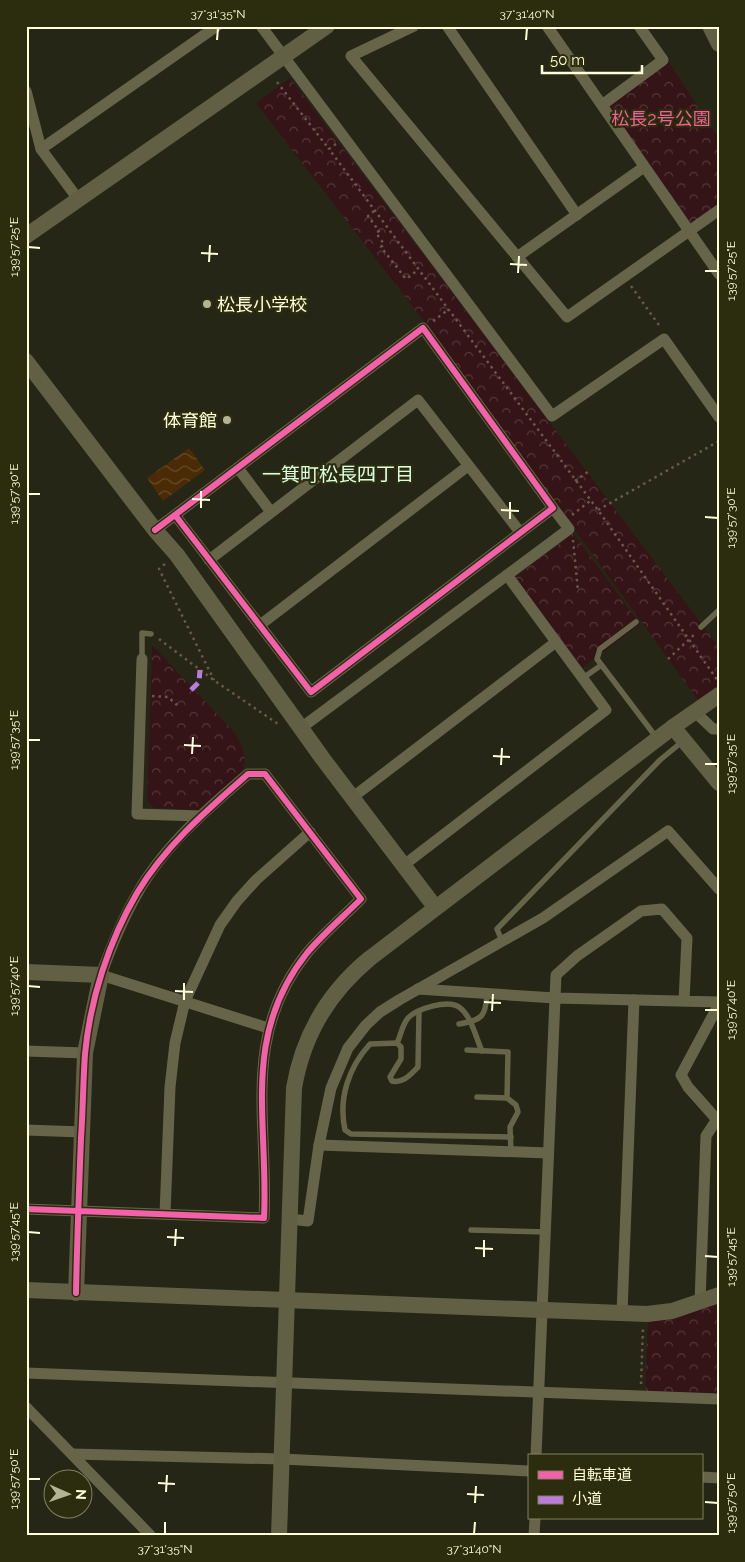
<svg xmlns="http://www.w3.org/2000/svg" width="745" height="1562" font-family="Raleway,'Noto Sans JP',sans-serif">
  <defs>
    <pattern id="park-crowns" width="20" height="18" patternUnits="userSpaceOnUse" patternTransform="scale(1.25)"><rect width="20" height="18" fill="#351417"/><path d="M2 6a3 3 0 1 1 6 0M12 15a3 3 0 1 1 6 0" fill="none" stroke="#533738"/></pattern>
    <pattern id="water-waves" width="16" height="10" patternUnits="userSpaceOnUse" patternTransform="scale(1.25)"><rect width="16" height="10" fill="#4b2b06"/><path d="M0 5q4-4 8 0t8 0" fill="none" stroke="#664b2a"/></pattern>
  </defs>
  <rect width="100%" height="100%" fill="#252615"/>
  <g fill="url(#park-crowns)">
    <path d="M 668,61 L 719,138 L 719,205 L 689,226 L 607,106 Z"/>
    <path d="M 290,78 L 719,647 L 719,686 L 698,700 L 423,320 L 256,103 Z"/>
    <path d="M 573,533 L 640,624 L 582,668 L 515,577 Z"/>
    <path d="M 152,645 L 233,731 C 241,743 248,756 243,771 L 199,810 L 154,808 L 147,800 Z"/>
    <path d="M 719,1299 L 719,1396 L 645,1393 L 648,1317 Z"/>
  </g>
  <path fill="url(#water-waves)" d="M 189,448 L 205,470 L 163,501 L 147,478 Z"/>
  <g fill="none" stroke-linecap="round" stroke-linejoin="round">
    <g stroke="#6a5849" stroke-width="2.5" stroke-dasharray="2.5 4" stroke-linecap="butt">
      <path d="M 277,82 L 329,149"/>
      <path d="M 336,144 L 329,149 L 598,510 L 718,681"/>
      <path d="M 374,211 L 368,216 L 379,231 L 376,233 L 384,244 L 381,247 L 406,279 L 418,270"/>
      <path d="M 631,286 L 661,328"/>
      <path d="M 433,321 L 448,310"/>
      <path d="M 575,481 L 589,471"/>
      <path d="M 598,510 L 719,441"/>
      <path d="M 572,515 L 590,501"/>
      <path d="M 573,540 L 578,591"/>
      <path d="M 165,564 L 159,569 L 214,680"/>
      <path d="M 159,639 L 215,681 L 278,724"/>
      <path d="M 668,659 L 696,633"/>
      <path d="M 152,696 L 168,697 L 177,705"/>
      <path d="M 641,1384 L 643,1327"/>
    </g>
    <g stroke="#66654a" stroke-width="5.5">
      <path d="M 636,622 L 600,649 L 597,659 L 656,737"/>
      <path d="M 701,627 L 719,610"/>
      <path d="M 142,659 L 142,633 L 151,634"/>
      <path d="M 583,678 L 600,666"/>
      <path d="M 502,941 L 497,929 L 660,760 L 683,741"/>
      <path d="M 419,1012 L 418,1067 C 411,1074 403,1084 392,1081 L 390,1077 L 401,1059 L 401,1047 L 397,1043 L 370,1044 C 349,1067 338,1098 345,1130 L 351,1134 L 511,1137"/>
      <path d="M 459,1024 C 482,1020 486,1017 487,993"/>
      <path d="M 397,1043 C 401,1035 402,1025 408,1018 C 416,1009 448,999 459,1007 C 471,1015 476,1038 482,1051"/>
      <path d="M 467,1050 L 508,1052 L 507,1098 L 516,1105 L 518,1112 L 510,1127 L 511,1152"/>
      <path d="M 477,1097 L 507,1098"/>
      <path d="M 471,1230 L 546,1232"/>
    </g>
    <g stroke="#66654a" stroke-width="11">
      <path d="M 261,26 L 552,416 L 664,339 L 719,417"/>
      <path d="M 414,26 L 351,56 L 567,317 L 719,210"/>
      <path d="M 447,26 L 577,215"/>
      <path d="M 547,26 L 719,274"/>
      <path d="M 26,91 L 41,149 L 78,199"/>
      <path d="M 602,105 L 663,60 L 639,26"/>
      <path d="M 41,149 L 217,26"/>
      <path d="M 517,257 L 644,167"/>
      <path d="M 238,468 L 271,512"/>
      <path d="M 155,530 L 423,328 L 553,508 L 311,692 L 175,515"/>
      <path d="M 209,560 L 418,400 L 520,532"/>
      <path d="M 260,625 L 468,466"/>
      <path d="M 142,659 L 137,814 L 200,816"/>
      <path d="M 695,712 L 713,729 L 719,729"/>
      <path d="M 301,728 L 569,529 L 553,508"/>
      <path d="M 353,797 L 556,642"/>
      <path d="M 404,865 L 606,710 L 507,575"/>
      <path d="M 418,989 L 555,998 L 536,1456"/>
      <path d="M 684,1001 L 687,938 L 662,909 L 641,911 L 577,956 L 556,975 L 555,998 L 719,1002"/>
      <path d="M 719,1004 L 681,1075 L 688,1087 L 719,1122"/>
      <path d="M 26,1051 L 85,1053"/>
      <path d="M 26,1130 L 82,1132"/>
      <path d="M 319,1145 L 548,1153"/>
      <path d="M 26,1209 L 264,1218 C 269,1122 240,1037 307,953 C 323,934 343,917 361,899 L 265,774 L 248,774 C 207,809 163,847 137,894 C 122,920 111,947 101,975 L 268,1028"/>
      <path d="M 165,1214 L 170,1087 L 175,1043 L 185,1001 L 220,925 L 237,901 L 256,880 L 310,832"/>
      <path d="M 289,1219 L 308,1221 L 319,1145 L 331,1088 L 348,1048 L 366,1025 L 380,1012 L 399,1000 L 543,918 L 668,831 L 719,889"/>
      <path d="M 700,1302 L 706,1136 L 719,1116"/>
      <path d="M 622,1313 L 634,1000"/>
      <path d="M 26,1373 L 719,1399"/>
      <path d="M 26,1407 L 151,1536"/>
      <path d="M 72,1454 L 282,1459 L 529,1471"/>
      <path d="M 701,1477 L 719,1478"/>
      <path d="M 534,1536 L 535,1518"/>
    </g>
    <g stroke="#616045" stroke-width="16">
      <path d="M 710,26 L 719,44"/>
      <path d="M 26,236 L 327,26"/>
      <path d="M 26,361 L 155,530 L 177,555 L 323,759 L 435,907"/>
      <path d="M 673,727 L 719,783"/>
      <path d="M 26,972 L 101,975 L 85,1053 L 76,1293"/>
      <path d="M 26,1290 L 647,1314 L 672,1311 L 719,1295"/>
      <path d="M 279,1536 L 294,1088 C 303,1035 328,993 369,959 L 673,727 L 719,695"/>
    </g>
    <path stroke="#bd7bd9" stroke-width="5" stroke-dasharray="10 5" stroke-linecap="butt" d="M 191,690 L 199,682 L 200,670"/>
    <defs>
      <g id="cycleway">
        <path d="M 155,530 L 423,328 L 553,508 L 311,692 L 175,515"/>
        <path d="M 26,1209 L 264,1218 C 269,1122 240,1037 307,953 C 323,934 343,917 361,899 L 265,774 L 248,774 C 207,810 165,846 137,893 C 109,941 90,999 85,1054 C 83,1082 83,1110 81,1138 C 79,1189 77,1241 76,1293"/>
      </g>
    </defs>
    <use href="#cycleway" stroke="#2b2d0e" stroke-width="9"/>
    <use href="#cycleway" stroke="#f560ab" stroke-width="6"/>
  </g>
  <path fill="none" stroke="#ffffda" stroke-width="2" d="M 217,40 L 218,28M 526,40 L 527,28M 28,247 L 40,248M 201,253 L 218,254M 209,262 L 210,245M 510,264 L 527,265M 705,271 L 718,271M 518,273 L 519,256M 28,494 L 40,494M 192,499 L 210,500M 201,508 L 201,491M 501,510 L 519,511M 705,517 L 718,518M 510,519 L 510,502M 28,740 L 40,740M 184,745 L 201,746M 192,754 L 193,737M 493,756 L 510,757M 705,764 L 718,764M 501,765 L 502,748M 28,986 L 40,987M 175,991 L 193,992M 184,1000 L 184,983M 484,1002 L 501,1003M 705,1010 L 718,1010M 492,1011 L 493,994M 28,1232 L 40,1233M 167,1237 L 184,1238M 175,1246 L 176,1229M 475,1248 L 493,1249M 705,1256 L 718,1257M 484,1257 L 484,1240M 28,1479 L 40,1479M 158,1483 L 175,1484M 166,1492 L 167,1475M 467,1494 L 484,1495M 705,1502 L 718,1503M 475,1503 L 476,1486M 165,1534 L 165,1522M 474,1534 L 475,1522"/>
  <g fill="#b3b395" stroke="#2b2d0e" stroke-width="2">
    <circle cx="207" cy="304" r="5"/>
    <circle cx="227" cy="420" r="5"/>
  </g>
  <g text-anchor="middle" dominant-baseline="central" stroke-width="4.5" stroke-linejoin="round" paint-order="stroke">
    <g font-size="18" fill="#ee6096" stroke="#2b2d0e">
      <text x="661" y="118">松長2号公園</text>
    </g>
    <g font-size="18" fill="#ffffda" stroke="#2b2d0e" text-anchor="start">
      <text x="217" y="304">松長小学校</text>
      <text x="217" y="420" text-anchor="end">体育館</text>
    </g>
    <g font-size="19" fill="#dcffe4" stroke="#2b2d0e">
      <text x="338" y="474">一箕町松長四丁目</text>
    </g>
  </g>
  <rect width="745" height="1562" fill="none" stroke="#2b2d0e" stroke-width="55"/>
  <rect x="528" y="1454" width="175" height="65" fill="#2b2d0e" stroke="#808160"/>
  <rect x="538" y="1471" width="25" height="8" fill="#f560ab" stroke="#808160"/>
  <text x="572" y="1480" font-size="15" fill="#ffffda">自転車道</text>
  <rect x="538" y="1496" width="25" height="8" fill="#bd7bd9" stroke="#808160"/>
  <text x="572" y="1504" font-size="15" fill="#ffffda">小道</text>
  <g transform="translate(68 1494) rotate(92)"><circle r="24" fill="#2b2d0e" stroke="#808160"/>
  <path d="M0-4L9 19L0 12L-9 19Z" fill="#b3b395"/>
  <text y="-8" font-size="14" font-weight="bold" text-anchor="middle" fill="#ffffda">N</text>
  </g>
  <path d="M542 65v8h100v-8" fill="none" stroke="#ffffda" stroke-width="2.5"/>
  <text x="550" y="65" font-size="15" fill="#ffffda" stroke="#2b2d0e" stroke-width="4" paint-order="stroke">50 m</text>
  <rect x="28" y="28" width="690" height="1506" fill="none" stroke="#ffffda" stroke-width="2"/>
  <g font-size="12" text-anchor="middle" fill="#ffffda">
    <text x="218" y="18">37°31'35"N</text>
    <text x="527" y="18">37°31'40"N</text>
    <text transform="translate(14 247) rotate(-90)" y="4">139°57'25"E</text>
    <text transform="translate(731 271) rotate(-90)" y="4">139°57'25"E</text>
    <text transform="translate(14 494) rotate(-90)" y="4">139°57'30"E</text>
    <text transform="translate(731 518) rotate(-90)" y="4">139°57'30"E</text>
    <text transform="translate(14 740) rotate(-90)" y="4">139°57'35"E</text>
    <text transform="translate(731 764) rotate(-90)" y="4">139°57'35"E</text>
    <text transform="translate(14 986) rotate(-90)" y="4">139°57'40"E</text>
    <text transform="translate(731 1010) rotate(-90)" y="4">139°57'40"E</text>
    <text transform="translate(14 1232) rotate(-90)" y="4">139°57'45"E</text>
    <text transform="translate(731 1257) rotate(-90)" y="4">139°57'45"E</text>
    <text transform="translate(14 1479) rotate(-90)" y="4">139°57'50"E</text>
    <text transform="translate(731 1503) rotate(-90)" y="4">139°57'50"E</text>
    <text x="165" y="1553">37°31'35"N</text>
    <text x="474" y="1553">37°31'40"N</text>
  </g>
</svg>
